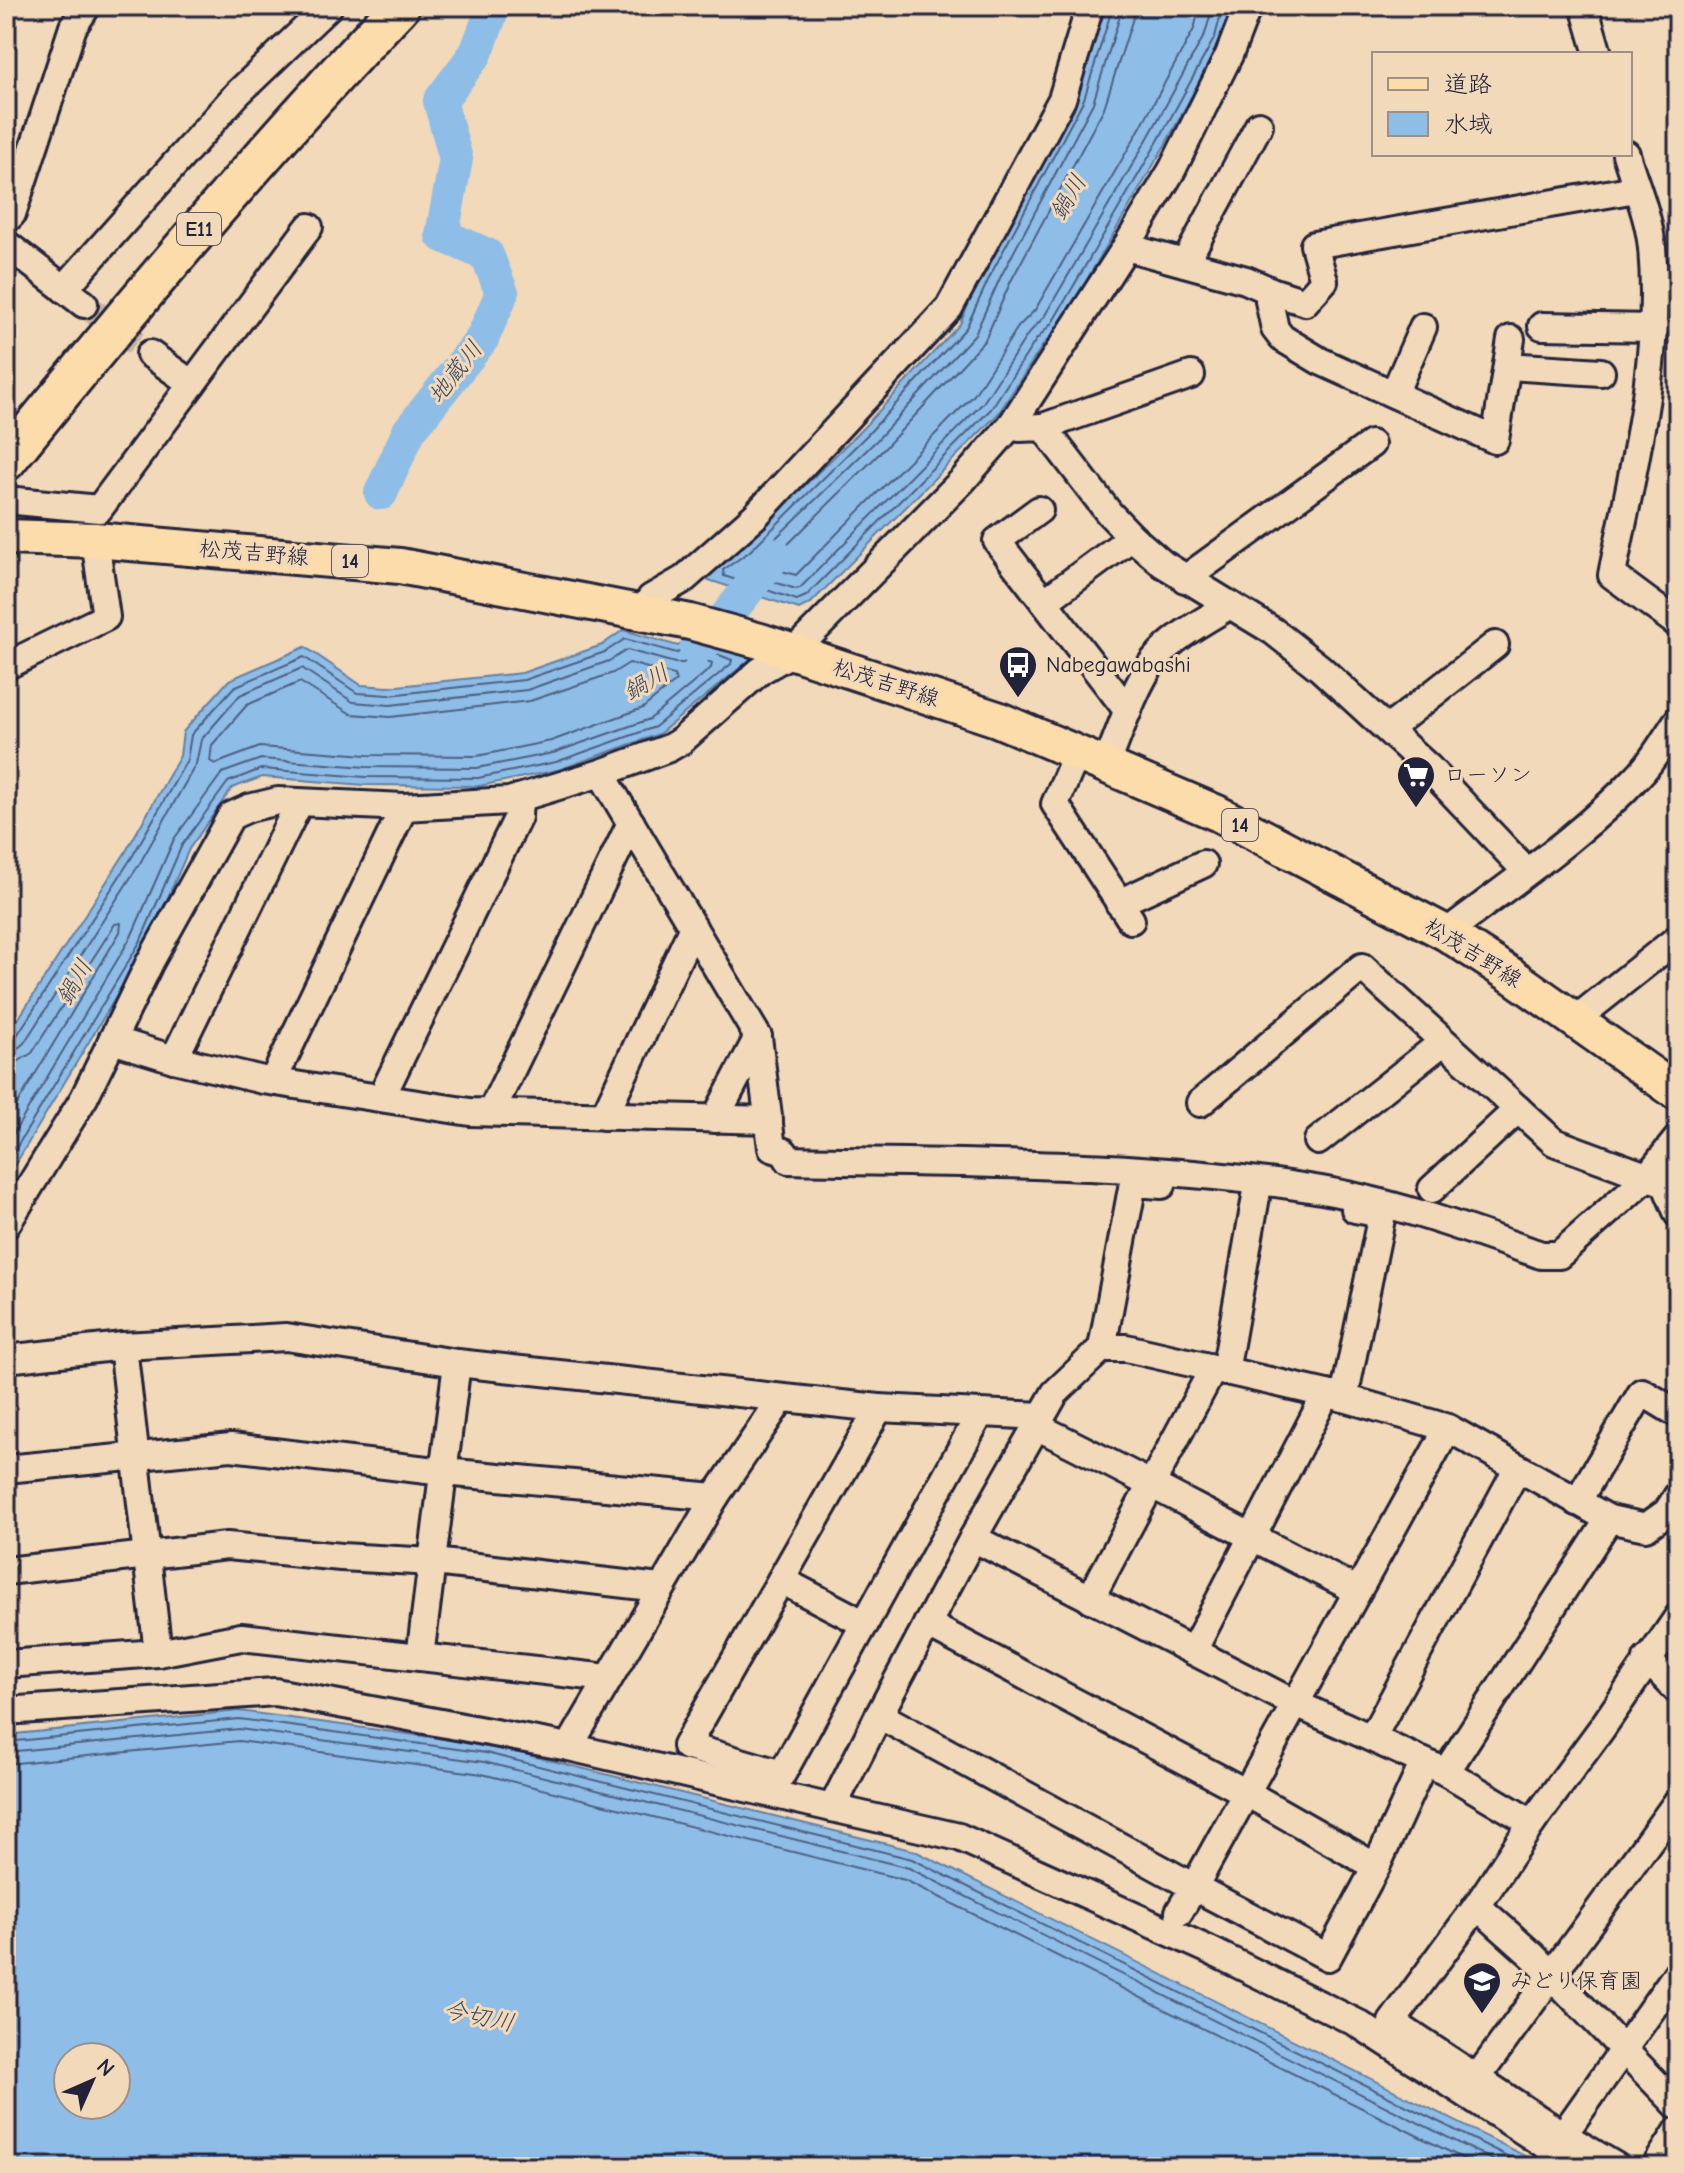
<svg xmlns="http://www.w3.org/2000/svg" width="1684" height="2173" font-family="'Comic Neue','Klee One',sans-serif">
  <rect width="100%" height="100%" fill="#f1d9b9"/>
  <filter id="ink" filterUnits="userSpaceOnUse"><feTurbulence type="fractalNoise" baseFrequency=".0125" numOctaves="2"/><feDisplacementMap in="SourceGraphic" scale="16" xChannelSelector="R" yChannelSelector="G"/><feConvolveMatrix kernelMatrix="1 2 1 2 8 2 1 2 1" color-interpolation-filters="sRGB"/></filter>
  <g filter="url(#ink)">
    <g fill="#8ebde8" stroke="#637fa3" stroke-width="2" fill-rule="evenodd">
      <path d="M 1106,6 L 1231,6 L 1222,40 L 1165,145 L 1059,328 L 1043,345 L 998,414 L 811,603 L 799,609 L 699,577 L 744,546 L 863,428 L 960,324 L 984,268 L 1076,95 Z"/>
      <path d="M 623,630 L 678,646 L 691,636 L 753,657 L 659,734 L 558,770 L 479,786 L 365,785 L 262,777 L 232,788 L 189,849 L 147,945 L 6,1180 L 6,1038 L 125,853 L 180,756 L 183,732 L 229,680 L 305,647 L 361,685 L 388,687 L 522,673 L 602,645 Z"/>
      <path d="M 239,1711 L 488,1745 L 915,1851 L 1547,2167 L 6,2167 L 6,1735 ZM 68,2057 L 116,2057 L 116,2105 L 68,2105 Z"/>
    </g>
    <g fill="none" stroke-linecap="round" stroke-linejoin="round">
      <g stroke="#4d6080" stroke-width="2">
        <path d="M 1113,6 L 1084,99 L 992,272 L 966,328 L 868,434 L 749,552 L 723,570 L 724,576 L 797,600 L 806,596 L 991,409 L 1036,340 L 1052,323 L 1158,141 L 1215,37 L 1223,6"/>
        <path d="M 1123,6 L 1093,103 L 1001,276 L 975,334 L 876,441 L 746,567 L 746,573 L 796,589 L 800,588 L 983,403 L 1028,334 L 1044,317 L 1149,136 L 1205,34 L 1213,6"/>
        <path d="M 1135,6 L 1133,18 L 1104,108 L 1011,281 L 985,340 L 884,449 L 770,562 L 771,568 L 796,575 L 974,395 L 1018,327 L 1035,310 L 1139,130 L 1194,29 L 1200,6"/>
        <path d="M 629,663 L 674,675 L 676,681 L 643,708 L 551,741 L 477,756 L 367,755 L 260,747 L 215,764 L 210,761 L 212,745 L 247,705 L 300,682 L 351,714 L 390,717 L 530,701 L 613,673 Z"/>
        <path d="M 6,1041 L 16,1037 L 132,857 L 187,760 L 191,735 L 234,687 L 304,657 L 357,693 L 389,695 L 524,680 L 605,652 L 625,639 L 677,653 L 694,645 L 732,660 L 731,664 L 655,727 L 556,762 L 478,778 L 366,777 L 261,769 L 228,782 L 182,845 L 140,942 L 6,1165"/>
        <path d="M 6,1051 L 17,1049 L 24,1043 L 140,863 L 196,764 L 201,740 L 240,695 L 302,668 L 353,702 L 390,705 L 527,690 L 609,661 L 627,650 L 675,663 L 683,663 L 695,656 L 712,663 L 711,668 L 650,719 L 553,753 L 477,768 L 366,767 L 261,759 L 222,773 L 174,839 L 131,937 L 6,1146"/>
        <path d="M 6,1063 L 19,1061 L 32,1053 L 115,924 L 121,923 L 120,932 L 6,1123"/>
        <path d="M 6,1742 L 239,1719 L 486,1753 L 912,1859 L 1529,2167"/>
        <path d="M 6,1752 L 239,1729 L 484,1762 L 909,1868 L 1507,2167"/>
        <path d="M 6,1764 L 239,1741 L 482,1774 L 905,1880 L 1480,2167"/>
      </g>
      <g stroke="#8ebde8" stroke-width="34">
        <path d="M 381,493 L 409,431 L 482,339 L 502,293 L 487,255 L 442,235 L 456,159 L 440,101 L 476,53 L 494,6"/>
        <path d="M 696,649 L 708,640 L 775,555"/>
      </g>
      <path stroke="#c8b4a0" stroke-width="26" stroke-dasharray="26 13" stroke-linecap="butt" d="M 84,304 L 150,354"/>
      <defs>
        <g id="minor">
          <path d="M 1584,6 L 1598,54"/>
          <path d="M 1626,154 C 1635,185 1649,216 1652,248 C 1662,358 1633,468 1612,575 L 1678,624"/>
          <path d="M 6,220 L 12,214 L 73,27 L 87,6"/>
          <path d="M 6,244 L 84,304"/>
          <path d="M 1126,247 L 1246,280 L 1271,291 L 1305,302 L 1324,281 L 1314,245 L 1636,189"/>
          <path d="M 1185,263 L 1259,125"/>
          <path d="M 64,289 L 237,94 L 329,6"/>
          <path d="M 1271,291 L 1269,301 L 1275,329 L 1282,338 L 1320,361 L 1495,440 L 1511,339"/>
          <path d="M 1542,326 L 1655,328"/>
          <path d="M 150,354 L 192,384"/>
          <path d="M 1507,366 L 1601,372"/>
          <path d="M 1394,394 L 1423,327"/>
          <path d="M 1012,424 L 1019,428 L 1043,427 L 1109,513 L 1132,537 L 1163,564 L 1273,631 L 1320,668 L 1428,767 L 1526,871"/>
          <path d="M 1043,427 L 1191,375"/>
          <path d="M 6,500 L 99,509 L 309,227"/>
          <path d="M 1039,510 L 997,541 L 1128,711"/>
          <path d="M 1185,579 L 1371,444"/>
          <path d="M 1044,602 L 1132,537"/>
          <path d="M 643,612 L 651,598 L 684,579 L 755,516 L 949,308 L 1062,99 L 1090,6"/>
          <path d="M 6,666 L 106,617 L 95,540"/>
          <path d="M 1388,729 L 1495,645"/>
          <path d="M 1077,753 L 1055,804 L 1131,920"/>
          <path d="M 1106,766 C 1118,736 1136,682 1155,659 C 1176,635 1204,621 1230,605"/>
          <path d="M 601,773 L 758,1037 L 772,1148 L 784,1152 L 789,1160 C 962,1164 1138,1161 1309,1188 C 1389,1200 1465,1228 1541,1255 L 1559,1255 L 1646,1178 L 1678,1138"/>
          <path d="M 1119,903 L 1203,864"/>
          <path d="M 1446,933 C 1511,883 1582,836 1638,776 C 1654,760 1665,738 1678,720"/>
          <path d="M 1575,1020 L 1678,938"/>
          <path d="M 112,1040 L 174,1059 L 263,1080 L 470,1112 L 769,1120"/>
          <path d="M 174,1059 L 299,803"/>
          <path d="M 273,1081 L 404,807"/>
          <path d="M 381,1098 L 518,817 L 519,798"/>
          <path d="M 1200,1103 L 1362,967 L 1554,1142 L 1665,1183 L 1678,1214"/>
          <path d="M 491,1112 L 631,823"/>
          <path d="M 604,1116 L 693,927"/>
          <path d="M 715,1119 L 758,1037"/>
          <path d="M 1318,1141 L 1443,1042"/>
          <path d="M 1432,1189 L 1518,1109"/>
          <path d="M 6,1225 L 84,1098 L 150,962 L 231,816 L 249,808 L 278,801 L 404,807 L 509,801 L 601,773 L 669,748 L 681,741 L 760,671 L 793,652 L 963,480 L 1012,424 L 1126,247 L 1172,170 L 1229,55 L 1248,6"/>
          <path d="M 123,1346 L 158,1653"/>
          <path d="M 1102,1348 L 1133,1183 L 1162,1185"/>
          <path d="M 6,1359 L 123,1346 L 286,1337 L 457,1363 L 879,1408 L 1042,1416"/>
          <path d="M 1225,1372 L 1257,1191"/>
          <path d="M 1344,1398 L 1382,1214 L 1355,1209"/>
          <path d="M 879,1408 L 686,1746 L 782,1774 L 980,1414"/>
          <path d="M 1036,1426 C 1144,1479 1249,1537 1357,1590"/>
          <path d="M 1448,1428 L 1194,1887 L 879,1715 L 973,1538 L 1055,1393 L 1102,1348 L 1126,1348 L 1344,1398 L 1448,1428 L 1609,1519 L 1646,1527 L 1667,1512 L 1678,1495"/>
          <path d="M 6,1469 L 231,1447 L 444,1472 L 715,1497"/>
          <path d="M 1577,1502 L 1642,1392 L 1678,1414"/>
          <path d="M 973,1538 L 1294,1703 L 1446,1772 L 1532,1823"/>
          <path d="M 6,1571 L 227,1546 L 341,1557 L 434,1562 L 660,1588"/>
          <path d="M 781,1580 L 865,1624"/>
          <path d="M 1090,1599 L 1213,1369"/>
          <path d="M 927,1624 L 1245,1792 L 1376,1867"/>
          <path d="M 1193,1651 L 1326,1394"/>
          <path d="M 420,1657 L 457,1363"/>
          <path d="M 1647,1659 L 1678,1691"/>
          <path d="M 6,1664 L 158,1653 L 241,1637 L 608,1678"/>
          <path d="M 6,1711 L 275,1692 L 569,1747 L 715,1497 L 782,1398"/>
          <path d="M 1372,1738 L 1517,1469"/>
          <path d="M 569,1747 L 832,1808 L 879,1715"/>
          <path d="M 1446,1772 L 1609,1519"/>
          <path d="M 832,1808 L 959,1837 L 1207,1949 L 1357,2023 L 1556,2152 L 1588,2167"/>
          <path d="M 1477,1906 L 1533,1956 L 1678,2106"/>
          <path d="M 1179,1912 L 1194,1887 L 1328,1957 L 1376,1867 L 1424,1762"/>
          <path d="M 1477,2078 L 1678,1801"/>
          <path d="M 1563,2135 L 1678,1972"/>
          <path d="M 1617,2167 L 1563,2135 L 1392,2022 L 1477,1906 L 1532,1823 L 1602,1728 L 1678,1617"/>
          <path d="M 1655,2167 L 1678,2131"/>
        </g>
        <path id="major" d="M 6,537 L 95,540 L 400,566 L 690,622 L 760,641 L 997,719 L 1217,813 L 1446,933 L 1511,975 L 1678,1093"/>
        <path id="highway" d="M 6,461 C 132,305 262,152 400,6"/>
      </defs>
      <use href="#minor" stroke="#22223b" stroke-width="32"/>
      <use href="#major" stroke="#22223b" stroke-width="40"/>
      <use href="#highway" stroke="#22223b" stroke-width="44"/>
      <use href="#minor" stroke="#f1d9b9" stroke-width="26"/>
      <use href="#major" stroke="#fddcac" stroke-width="34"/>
      <use href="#highway" stroke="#fddcac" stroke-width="38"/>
    </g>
  </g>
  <defs>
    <symbol id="bus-pin" viewBox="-11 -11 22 30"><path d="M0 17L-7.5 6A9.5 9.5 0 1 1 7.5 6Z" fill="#22223b" stroke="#f1d9b9"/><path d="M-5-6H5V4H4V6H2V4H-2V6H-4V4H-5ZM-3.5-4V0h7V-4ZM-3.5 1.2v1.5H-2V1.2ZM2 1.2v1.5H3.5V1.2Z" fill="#fff"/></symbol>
    <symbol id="supermarket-pin" viewBox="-11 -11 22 30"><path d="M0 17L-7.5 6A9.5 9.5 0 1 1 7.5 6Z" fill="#22223b" stroke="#f1d9b9"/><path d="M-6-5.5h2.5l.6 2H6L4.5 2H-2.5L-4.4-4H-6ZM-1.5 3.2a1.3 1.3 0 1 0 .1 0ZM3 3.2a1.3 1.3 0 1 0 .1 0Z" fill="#fff"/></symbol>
    <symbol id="school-pin" viewBox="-11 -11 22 30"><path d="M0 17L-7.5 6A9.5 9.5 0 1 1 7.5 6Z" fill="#22223b" stroke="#f1d9b9"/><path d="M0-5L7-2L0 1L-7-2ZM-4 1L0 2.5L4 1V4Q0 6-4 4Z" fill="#fff"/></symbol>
  </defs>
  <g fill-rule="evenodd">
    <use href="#bus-pin" x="996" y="643" width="44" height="60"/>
    <use href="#supermarket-pin" x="1394" y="753" width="44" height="60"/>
    <use href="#school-pin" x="1460" y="1959" width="44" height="60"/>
  </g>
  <g text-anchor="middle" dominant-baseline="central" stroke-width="6" stroke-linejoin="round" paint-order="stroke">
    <g fill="#f1d9b9" stroke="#605961" stroke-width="2">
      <rect x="177" y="213" width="44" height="32" rx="6"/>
      <rect x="332" y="545" width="36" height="32" rx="6"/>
      <rect x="1222" y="809" width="36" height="32" rx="6"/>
    </g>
    <g font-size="20" font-weight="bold" fill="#22223b">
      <text x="199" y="229">E11</text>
      <text x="350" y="561">14</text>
      <text x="1240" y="825">14</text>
    </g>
    <g font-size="22" fill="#22223b" stroke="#f1d9b9">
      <text transform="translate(254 553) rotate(5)">松茂吉野線</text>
      <text transform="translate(886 683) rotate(18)">松茂吉野線</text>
      <text transform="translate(1473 953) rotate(32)">松茂吉野線</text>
    </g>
    <g font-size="22" fill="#22223b" stroke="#f1d9b9" text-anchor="start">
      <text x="1046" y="665">Nabegawabashi</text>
      <text x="1444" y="775">ローソン</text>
      <text x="1510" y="1981">みどり保育園</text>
    </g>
    <g font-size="24" font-style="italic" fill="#3d4966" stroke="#f1d9b9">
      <text transform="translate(1068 197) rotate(-59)">鍋川</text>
      <text transform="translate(455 372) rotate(-52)">地蔵川</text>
      <text transform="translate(646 682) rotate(-29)">鍋川</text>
      <text transform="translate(74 982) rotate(-60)">鍋川</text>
      <text transform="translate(479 2016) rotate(12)">今切川</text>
    </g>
  </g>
  <rect width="1684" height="2173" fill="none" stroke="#f1d9b9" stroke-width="32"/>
  <rect x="16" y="16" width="1652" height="2141" fill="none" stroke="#22223b" stroke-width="3" filter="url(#ink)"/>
  <rect x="1372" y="52" width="260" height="104" fill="#f1d9b9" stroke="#9e9087" stroke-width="2"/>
  <rect x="1388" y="78" width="40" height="12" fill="#fddcac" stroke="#9e9087" stroke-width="2"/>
  <text x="1444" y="92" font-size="24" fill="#22223b">道路</text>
  <rect x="1388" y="112" width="40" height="24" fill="#8ebde8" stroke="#9e9087" stroke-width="2"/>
  <text x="1444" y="132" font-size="24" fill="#22223b">水域</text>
  <g transform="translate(92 2081) rotate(45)"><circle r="38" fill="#f1d9b9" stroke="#9e9087" stroke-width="2"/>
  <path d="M0-6L14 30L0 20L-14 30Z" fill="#22223b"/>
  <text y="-12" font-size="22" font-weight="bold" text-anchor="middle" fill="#22223b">N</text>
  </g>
</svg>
